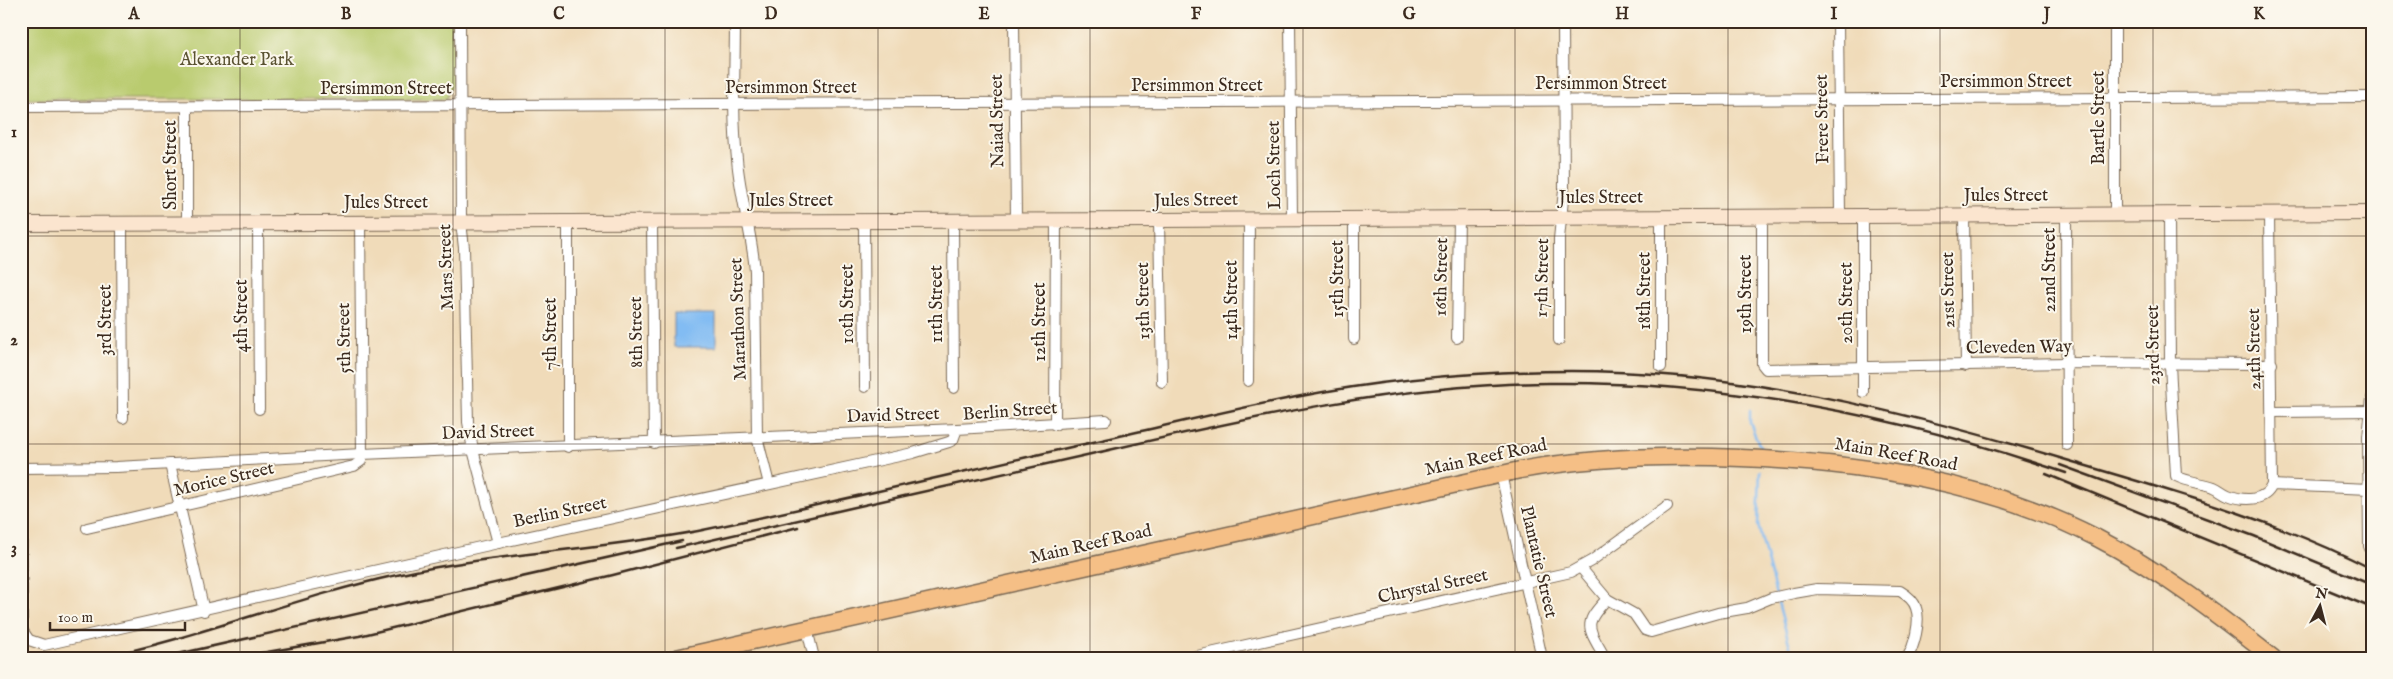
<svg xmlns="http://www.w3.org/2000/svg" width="2393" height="679" font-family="'IM FELL English',serif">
  <rect width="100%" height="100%" fill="#fbf7ec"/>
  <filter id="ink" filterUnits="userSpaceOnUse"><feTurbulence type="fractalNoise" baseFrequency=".02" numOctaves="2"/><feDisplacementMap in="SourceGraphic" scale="10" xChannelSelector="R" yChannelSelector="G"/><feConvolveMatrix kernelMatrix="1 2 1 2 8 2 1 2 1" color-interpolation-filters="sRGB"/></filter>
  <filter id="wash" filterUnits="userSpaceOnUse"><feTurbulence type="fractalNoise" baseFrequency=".0096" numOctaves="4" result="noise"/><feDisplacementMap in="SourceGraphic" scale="20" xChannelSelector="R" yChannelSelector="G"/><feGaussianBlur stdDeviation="1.12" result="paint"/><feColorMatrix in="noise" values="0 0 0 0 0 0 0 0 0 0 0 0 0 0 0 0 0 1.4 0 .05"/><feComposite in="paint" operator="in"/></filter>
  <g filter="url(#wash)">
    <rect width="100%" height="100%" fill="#f0dbb9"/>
    <path fill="#b9cb6e" stroke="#7a7a46" d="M 21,21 L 452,21 L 453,84 L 446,99 L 21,99 Z"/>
    <rect fill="#82bcf3" stroke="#5e7388" x="674" y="314" width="42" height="33"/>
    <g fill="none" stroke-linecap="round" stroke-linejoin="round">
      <g stroke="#82bcf3" stroke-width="2.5">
        <path d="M 1750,410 L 1750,423 L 1761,449"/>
        <path d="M 1760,471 L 1758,525 L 1776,595"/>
        <path d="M 1778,602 L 1793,658"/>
      </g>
    </g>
  </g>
  <g filter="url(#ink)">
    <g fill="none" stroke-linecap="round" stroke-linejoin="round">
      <defs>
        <g id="street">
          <path d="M 460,21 L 461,222 L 464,248 L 468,422 L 473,450 L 498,543"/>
          <path d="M 735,21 C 735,67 732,113 737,159 C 740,197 752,233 755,271 L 757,437 L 769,484"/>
          <path d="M 1014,21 L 1016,220"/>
          <path d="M 1290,21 L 1292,218"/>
          <path d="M 1838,21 L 1840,215"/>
          <path d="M 2115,21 L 2115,214"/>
          <path d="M 21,107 L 2372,97"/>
          <path d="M 187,107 L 187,223"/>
          <path d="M 2169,213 L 2170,364 L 2176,476 C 2188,482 2202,483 2214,487 C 2219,489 2223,493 2228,495 C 2243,501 2265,502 2272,485 L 2370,489"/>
          <path d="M 2269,213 L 2272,485"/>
          <path d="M 2066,214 L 2067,445"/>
          <path d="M 1964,215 L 1966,366"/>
          <path d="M 1762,216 L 1762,364 L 1766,369 L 2067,363 L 2272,364"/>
          <path d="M 864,220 L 865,387"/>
          <path d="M 953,220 L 954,388"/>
          <path d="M 1159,220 L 1162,382"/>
          <path d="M 568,221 L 568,447"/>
          <path d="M 652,221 L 654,443"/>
          <path d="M 122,223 L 123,418"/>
          <path d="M 258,223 L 259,409"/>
          <path d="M 1457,338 L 1459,218"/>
          <path d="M 1354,339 L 1354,218"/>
          <path d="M 1559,340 L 1559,239 L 1564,190 L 1563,21"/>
          <path d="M 1661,367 L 1661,216"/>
          <path d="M 1248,381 L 1249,219"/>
          <path d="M 1863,392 L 1863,215"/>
          <path d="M 2372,398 L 2368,437 L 2369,546 L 2372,553"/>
          <path d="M 2273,412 L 2372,411"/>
          <path d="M 1055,425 L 1056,220"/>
          <path d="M 170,464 L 204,611"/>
          <path d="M 21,465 L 22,630 L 29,640 L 44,645 L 498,543 L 913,453 L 949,442 L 953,440 L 957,429 L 1106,420"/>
          <path d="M 21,468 L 116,467 L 362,454 L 957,429"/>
          <path d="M 1501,474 L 1542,658"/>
          <path d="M 87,528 L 354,466 L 361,461 L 362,454 L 360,222"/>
          <path d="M 1581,568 L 1607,599 L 1634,614 L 1645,630 L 1651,632 L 1718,613 L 1747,608 L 1771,598 L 1794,593 L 1817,589 L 1900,591 C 1907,595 1914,601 1916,608 C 1921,621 1914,647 1907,658"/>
          <path d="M 807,629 L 814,658"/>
          <path d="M 1188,658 L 1571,572 L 1591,561 L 1667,506"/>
          <path d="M 1605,658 C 1588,627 1582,625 1607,599"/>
        </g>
        <path id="secondary" d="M 21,224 L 1159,220 L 2372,213"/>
        <path id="primary" d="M 676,658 L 1520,470 C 1593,457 1666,455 1741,458 C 1864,463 1986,481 2097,538 C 2161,571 2217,614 2273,658"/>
      </defs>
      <use href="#street" stroke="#7a6854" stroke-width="12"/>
      <use href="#secondary" stroke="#7a6854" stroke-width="16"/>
      <use href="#primary" stroke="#7a6854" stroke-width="19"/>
      <use href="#street" stroke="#fff" stroke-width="10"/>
      <use href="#secondary" stroke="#fbe5cf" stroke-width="14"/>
      <use href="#primary" stroke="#f5bf86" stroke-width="16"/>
      <g stroke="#3b2a1e" stroke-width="2.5">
        <path d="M 2060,465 L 2254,536 L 2372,585"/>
        <path d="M 2046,474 L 2372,608"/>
        <path d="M 676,548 C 817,515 959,484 1100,452 C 1249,418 1396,384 1550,383 C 1726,381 1899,416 2066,473"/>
        <path d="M 98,658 C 199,638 296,597 397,575 C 496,553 598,550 698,531 C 836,502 973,469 1111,438 C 1173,424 1234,409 1296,397 C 1386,379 1480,371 1571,371 C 1743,371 1900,410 2063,459 C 2167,490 2275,519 2372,569"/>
        <path d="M 160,658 L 682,541"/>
        <path d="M 233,658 L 359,636 L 613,575 L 798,527"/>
      </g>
    </g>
  </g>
  <path fill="none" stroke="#3b2a1e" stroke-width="1" stroke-opacity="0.55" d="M 240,21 L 240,658M 453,21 L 453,658M 665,21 L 665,658M 878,21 L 878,658M 1090,21 L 1090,658M 1303,21 L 1303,658M 1515,21 L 1515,658M 1728,21 L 1728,658M 1940,21 L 1940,658M 2153,21 L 2153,658M 21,236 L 2372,236M 21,444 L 2372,444"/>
  <g text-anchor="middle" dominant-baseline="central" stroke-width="4" stroke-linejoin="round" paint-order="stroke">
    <g font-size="18" fill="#5a5232" stroke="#fbf7ec">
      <text x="237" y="60">Alexander Park</text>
    </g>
    <g font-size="18" fill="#3b2a1e" stroke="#fbf7ec">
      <text x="2006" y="82">Persimmon Street</text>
      <text x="1601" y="84">Persimmon Street</text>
      <text x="1197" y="86">Persimmon Street</text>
      <text x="791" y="88">Persimmon Street</text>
      <text x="386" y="89">Persimmon Street</text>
      <text transform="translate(2099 118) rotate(-90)">Bartle Street</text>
      <text transform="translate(1823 119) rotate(-91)">Frere Street</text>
      <text transform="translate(998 121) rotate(-91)">Naiad Street</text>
      <text transform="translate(171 165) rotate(-90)">Short Street</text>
      <text transform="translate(1275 165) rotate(-91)">Loch Street</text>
      <text x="2006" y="196">Jules Street</text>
      <text x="1601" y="198">Jules Street</text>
      <text x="791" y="201">Jules Street</text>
      <text transform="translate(1196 201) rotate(-1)">Jules Street</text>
      <text x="386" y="203">Jules Street</text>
      <text transform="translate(447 267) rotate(-92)">Mars Street</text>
      <text transform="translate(2050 270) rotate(-90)">22nd Street</text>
      <text transform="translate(1442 277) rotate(-89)">16th Street</text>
      <text transform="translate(1543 278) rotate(-89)">17th Street</text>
      <text transform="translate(1338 279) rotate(-90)">15th Street</text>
      <text transform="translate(1949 290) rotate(-91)">21st Street</text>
      <text transform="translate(1645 291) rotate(-90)">18th Street</text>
      <text transform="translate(1746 294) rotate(-90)">19th Street</text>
      <text transform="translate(1232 300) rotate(-90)">14th Street</text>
      <text transform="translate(1144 301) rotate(-91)">13th Street</text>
      <text transform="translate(1847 303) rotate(-90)">20th Street</text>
      <text transform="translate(848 304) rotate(-90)">10th Street</text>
      <text transform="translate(937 304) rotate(-90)">11th Street</text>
      <text transform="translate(242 316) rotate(-90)">4th Street</text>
      <text transform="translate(739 319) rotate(-92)">Marathon Street</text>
      <text transform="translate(106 320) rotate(-90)">3rd Street</text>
      <text transform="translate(1040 322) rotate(-90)">12th Street</text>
      <text transform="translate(637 332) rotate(-91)">8th Street</text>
      <text transform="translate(551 334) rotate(-90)">7th Street</text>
      <text transform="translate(345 338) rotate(-91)">5th Street</text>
      <text transform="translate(2154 345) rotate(-91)">23rd Street</text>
      <text transform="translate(2019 348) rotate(-1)">Cleveden Way</text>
      <text transform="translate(2255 349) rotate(-91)">24th Street</text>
      <text transform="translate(1010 412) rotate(-4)">Berlin Street</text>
      <text transform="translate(893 416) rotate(-2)">David Street</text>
      <text transform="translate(488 433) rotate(-2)">David Street</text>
      <text transform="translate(1896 455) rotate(10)">Main Reef Road</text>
      <text transform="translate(1486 458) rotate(-12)">Main Reef Road</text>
      <text transform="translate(224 480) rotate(-13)">Morice Street</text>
      <text transform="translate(560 513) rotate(-12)">Berlin Street</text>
      <text transform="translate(1091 545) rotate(-13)">Main Reef Road</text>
      <text transform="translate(1538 562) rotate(77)">Plantatie Street</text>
      <text transform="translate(1433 587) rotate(-12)">Chrystal Street</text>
    </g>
  </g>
  <rect width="2393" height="679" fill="none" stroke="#fbf7ec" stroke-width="55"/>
  <g transform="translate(2320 606) rotate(7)" stroke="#fbf7ec" stroke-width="4" paint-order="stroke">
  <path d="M0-4L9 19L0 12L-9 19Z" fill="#3b2a1e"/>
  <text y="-8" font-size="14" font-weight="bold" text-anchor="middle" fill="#3b2a1e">N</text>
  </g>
  <path d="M50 622v8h135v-8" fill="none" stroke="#3b2a1e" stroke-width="2.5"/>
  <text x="58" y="622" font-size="15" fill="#3b2a1e" stroke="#fbf7ec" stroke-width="4" paint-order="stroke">100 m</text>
  <rect x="28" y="28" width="2338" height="624" fill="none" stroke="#3b2a1e" stroke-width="2"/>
  <g font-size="16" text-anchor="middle" font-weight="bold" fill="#3b2a1e">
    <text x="134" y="19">A</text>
    <text x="346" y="19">B</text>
    <text x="559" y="19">C</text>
    <text x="771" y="19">D</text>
    <text x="984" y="19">E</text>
    <text x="1196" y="19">F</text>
    <text x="1409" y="19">G</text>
    <text x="1622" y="19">H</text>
    <text x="1834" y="19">I</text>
    <text x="2047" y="19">J</text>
    <text x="2259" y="19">K</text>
    <text x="14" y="137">1</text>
    <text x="14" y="345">2</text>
    <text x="14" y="553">3</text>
  </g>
</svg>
